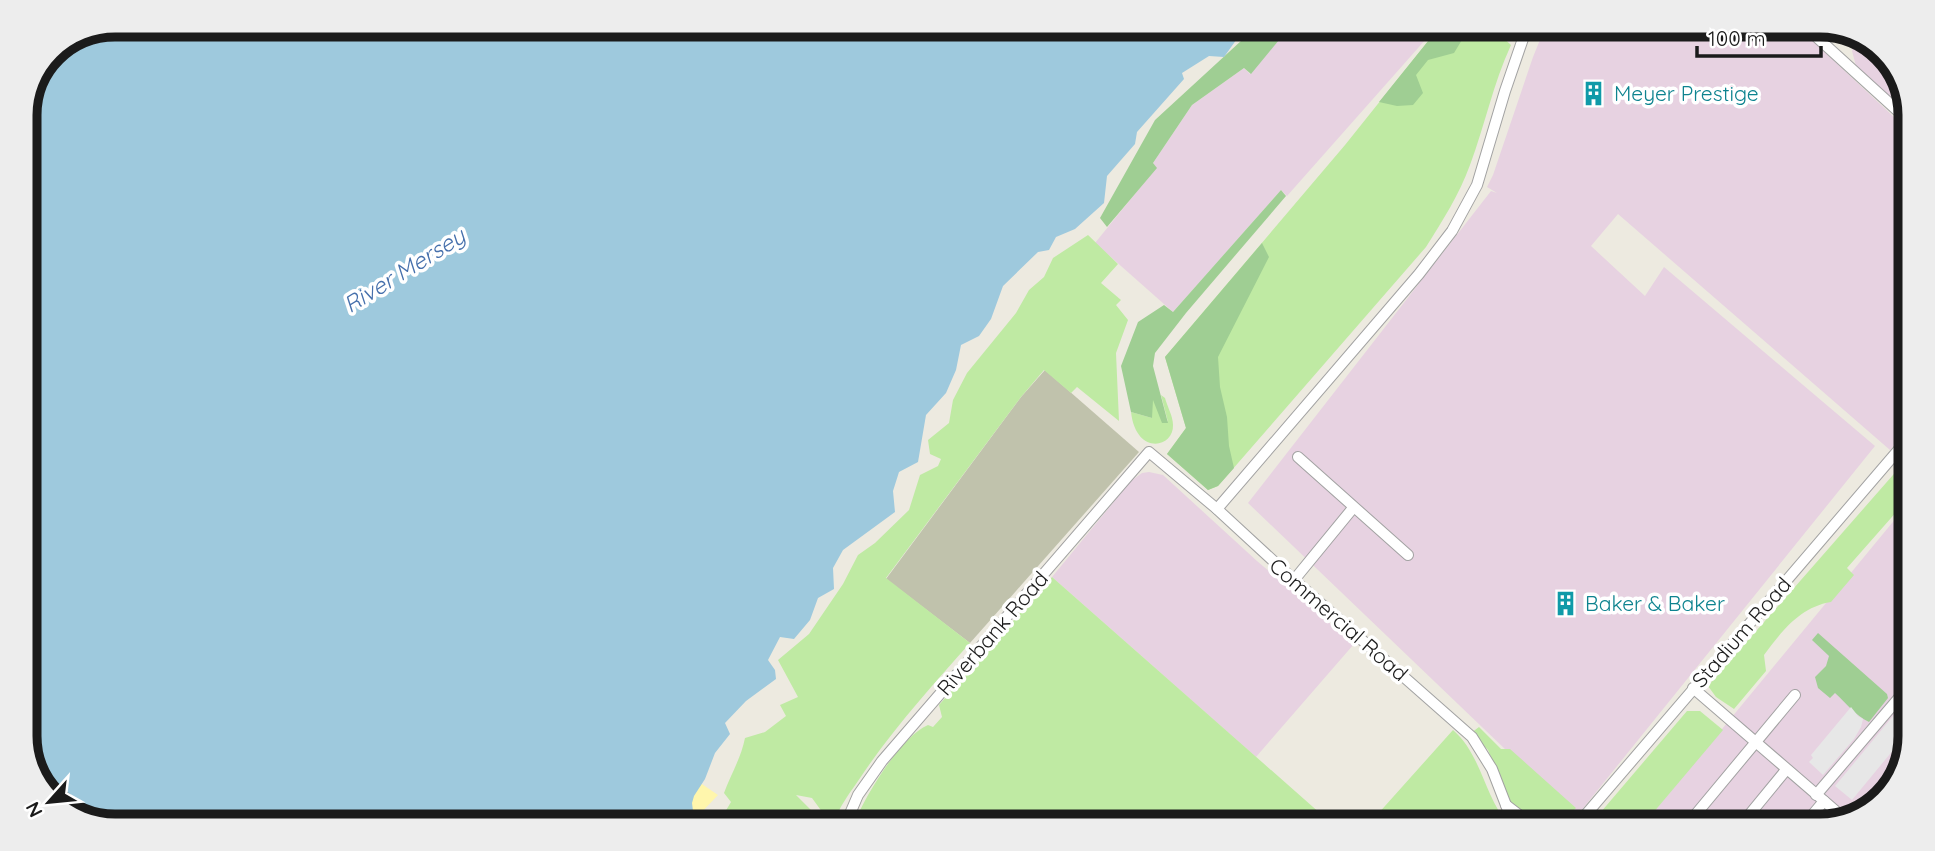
<svg xmlns="http://www.w3.org/2000/svg" width="1935" height="851" font-family="Quicksand,sans-serif">
  <rect width="100%" height="100%" fill="#edeae0"/>
  <g fill="#e7d2e1">
    <path d="M 1288,29 L 1434,30 L 1287,196 L 1281,190 L 1173,312 L 1095,243 L 1156,168 L 1153,163 L 1192,105 L 1244,68 L 1250,74 Z"/>
    <path d="M 1544,30 L 1802,31 L 1910,132 L 1907,431 L 1890,450 L 1618,214 L 1591,246 L 1645,296 L 1664,267 L 1875,446 L 1576,817 L 1248,503 L 1491,191 L 1497,193 L 1487,187 L 1493,175 L 1533,57 Z"/>
    <path d="M 1860,35 L 1895,64 L 1910,109 L 1910,116 L 1856,66 L 1852,51 L 1855,41 Z"/>
    <path d="M 1149,472 L 1163,475 L 1257,561 L 1354,644 L 1256,757 L 1052,577 L 1131,481 L 1142,473 Z"/>
    <path d="M 1906,506 L 1903,771 L 1870,812 L 1821,826 L 1642,826 Z"/>
  </g>
  <path fill="#c0c2ac" d="M 1045,370 L 1139,452 L 970,643 L 886,579 L 1021,397 Z"/>
  <g fill="#bfeaa3">
    <path d="M 1437,30 L 1495,30 L 1511,45 C 1493,84 1485,125 1470,165 C 1459,195 1443,220 1426,247 L 1218,486 L 1208,490 L 1167,454 L 1186,428 L 1165,357 L 1345,145 Z"/>
    <path d="M 1088,235 L 1118,264 L 1101,283 L 1121,300 L 1116,305 L 1128,320 L 1116,353 L 1119,421 L 1077,387 L 1071,393 L 1044,370 L 1021,397 L 886,578 L 970,643 C 931,687 891,731 858,781 C 849,794 839,807 834,823 L 828,822 L 828,820 L 812,798 L 796,795 L 811,810 L 818,822 L 719,822 L 731,802 L 724,793 C 731,774 741,758 745,738 L 765,732 L 786,716 L 780,705 L 798,697 L 778,660 L 809,634 L 843,584 L 858,555 L 875,543 L 909,510 L 920,475 L 938,466 L 941,459 L 930,454 L 928,440 L 949,423 L 953,400 L 967,373 L 1016,313 L 1029,290 L 1044,277 L 1053,258 Z"/>
    <path d="M 1161,395 L 1165,398 C 1167,406 1173,416 1173,425 C 1174,448 1136,456 1131,412 L 1152,418 L 1152,397 L 1168,422 Z"/>
    <path d="M 1907,459 L 1906,501 L 1847,568 L 1854,575 L 1831,602 C 1800,607 1782,631 1764,655 L 1766,671 L 1734,709 L 1716,697 L 1708,686 Z"/>
    <path d="M 1052,577 L 1330,822 L 1328,825 L 854,823 C 866,795 900,737 928,725 L 933,727 L 942,717 L 939,705 Z"/>
    <path d="M 1687,711 L 1700,711 L 1723,730 L 1642,826 L 1589,826 Z"/>
    <path d="M 1479,727 L 1501,749 L 1510,749 L 1576,808 L 1559,825 L 1536,825 L 1509,801 L 1488,750 L 1471,733 Z"/>
    <path d="M 1453,730 C 1482,755 1484,797 1509,825 L 1368,825 Z"/>
  </g>
  <g fill="#9fce93">
    <path d="M 1254,29 L 1288,29 L 1251,74 L 1244,68 L 1192,105 L 1153,163 L 1157,168 L 1107,227 L 1100,218 L 1155,120 Z"/>
    <path d="M 1437,30 L 1468,30 L 1454,53 L 1428,60 L 1416,75 L 1423,93 L 1413,105 L 1397,106 L 1379,102 Z"/>
    <path d="M 1281,190 L 1286,196 L 1186,313 L 1155,353 L 1153,366 L 1168,423 L 1162,423 L 1153,400 L 1152,418 L 1131,412 L 1121,366 L 1138,322 L 1164,305 L 1173,312 Z"/>
    <path d="M 1262,243 L 1269,257 L 1218,357 L 1220,387 L 1227,417 L 1229,446 L 1234,468 L 1218,486 L 1208,490 L 1167,454 L 1186,428 L 1165,357 Z"/>
    <path d="M 1818,633 L 1887,694 L 1888,698 L 1869,722 C 1855,715 1846,703 1835,693 L 1830,698 L 1818,688 L 1815,677 L 1826,666 L 1829,656 L 1812,640 Z"/>
  </g>
  <path fill="#fff6ac" d="M 693,778 L 718,795 L 698,816 L 698,822 L 672,822 L 674,813 Z"/>
  <g fill="#e7e7e7">
    <path d="M 1851,707 L 1858,716 L 1863,719 L 1861,727 L 1854,739 L 1823,775 L 1809,762 L 1813,758 L 1811,755 Z"/>
    <path d="M 1898,710 L 1904,715 L 1904,737 L 1852,800 L 1835,786 Z"/>
  </g>
  <path fill="#9ec9dd" d="M 115,25 L 1244,29 L 1224,57 L 1209,56 L 1182,73 L 1184,79 L 1137,132 L 1135,144 L 1107,176 L 1104,203 L 1075,229 L 1056,237 L 1049,250 L 1038,252 L 1003,286 L 991,319 L 979,336 L 961,345 L 956,370 L 946,393 L 926,415 L 918,462 L 899,472 L 893,491 L 895,512 L 843,550 L 833,568 L 834,589 L 818,598 L 810,620 L 794,639 L 780,637 L 768,660 L 775,670 L 776,679 L 746,701 L 725,723 L 730,734 L 715,753 L 705,779 L 694,796 L 692,803 L 693,811 L 685,822 L 80,819 L 43,791 L 25,743 L 25,109 L 51,51 Z"/>
  <g fill="none" stroke-linecap="round" stroke-linejoin="round">
    <defs>
      <g id="minor">
        <path d="M 1810,31 L 1910,122"/>
        <path d="M 1298,457 L 1408,555"/>
        <path d="M 1217,509 L 1419,274 L 1452,231 L 1477,185 L 1505,91 L 1526,30"/>
        <path d="M 1294,580 L 1353,508"/>
        <path d="M 1693,688 L 1845,819"/>
        <path d="M 1816,795 L 1904,692"/>
        <path d="M 1506,805 L 1532,825"/>
        <path d="M 846,823 L 858,795 L 882,761 L 1149,452 L 1217,509 L 1294,580 L 1472,737 L 1492,769 L 1511,818 L 1519,825"/>
        <path d="M 1576,826 L 1907,440"/>
        <path d="M 1686,826 L 1795,695"/>
        <path d="M 1740,826 L 1786,770"/>
        <path d="M 1803,826 L 1824,801"/>
      </g>
    </defs>
    <use href="#minor" stroke="#a2a2a2" stroke-width="12"/>
    <use href="#minor" stroke="#fff" stroke-width="10"/>
  </g>
  <defs>
    <symbol id="building-bare" viewBox="-9 -9 18 18"><path d="M-4-6H4V6H1V3H-1V6H-4ZM-2.5-4.3h1.7v1.8h-1.7ZM.8-4.3h1.7v1.8H.8ZM-2.5-1h1.7V.8h-1.7ZM.8-1h1.7V.8H.8Z" fill="#0f9aa8" stroke="#fff" stroke-width="2.5" paint-order="stroke"/></symbol>
  </defs>
  <g fill-rule="evenodd">
    <use href="#building-bare" x="1576" y="76" width="35" height="35"/>
    <use href="#building-bare" x="1548" y="586" width="35" height="35"/>
  </g>
  <g text-anchor="middle" dominant-baseline="central" stroke-width="7" stroke-linejoin="round" paint-order="stroke">
    <g font-size="21" fill="#0d838f" stroke="#fff" text-anchor="start">
      <text x="1614" y="93">Meyer Prestige</text>
      <text x="1585" y="603">Baker &amp; Baker</text>
    </g>
    <g font-size="21" fill="#1b1b1b" stroke="#fff">
      <text transform="translate(1339 619) rotate(41)">Commercial Road</text>
      <text transform="translate(1741 632) rotate(-49)">Stadium Road</text>
      <text transform="translate(992 633) rotate(-49)">Riverbank Road</text>
    </g>
    <g font-size="23" font-style="italic" fill="#4670ac" stroke="#fff">
      <text transform="translate(404 270) rotate(-32)">River Mersey</text>
    </g>
  </g>
  <path d="M0 0H1935V851H0ZM115 37H1820A78 78 0 0 1 1898 115V736A78 78 0 0 1 1820 814H115A78 78 0 0 1 37 736V115A78 78 0 0 1 115 37Z" fill="#ededed" fill-rule="evenodd"/>
  <path fill="none" stroke="#1b1b1b" stroke-width="9" d="M115 37H1820A78 78 0 0 1 1898 115V736A78 78 0 0 1 1820 814H115A78 78 0 0 1 37 736V115A78 78 0 0 1 115 37Z"/>
  <g transform="translate(49 802) rotate(243)" stroke="#ffffff" stroke-width="5" paint-order="stroke">
  <path d="M0-5L12 26L0 18L-12 26Z" fill="#1b1b1b"/>
  <text y="-10" font-size="19" font-weight="bold" text-anchor="middle" fill="#1b1b1b">N</text>
  </g>
  <path d="M1697 46v10h124v-10" fill="none" stroke="#1b1b1b" stroke-width="3.5"/>
  <text x="1708" y="46" font-size="21" fill="#1b1b1b" stroke="#ffffff" stroke-width="5" paint-order="stroke">100 m</text>
</svg>
